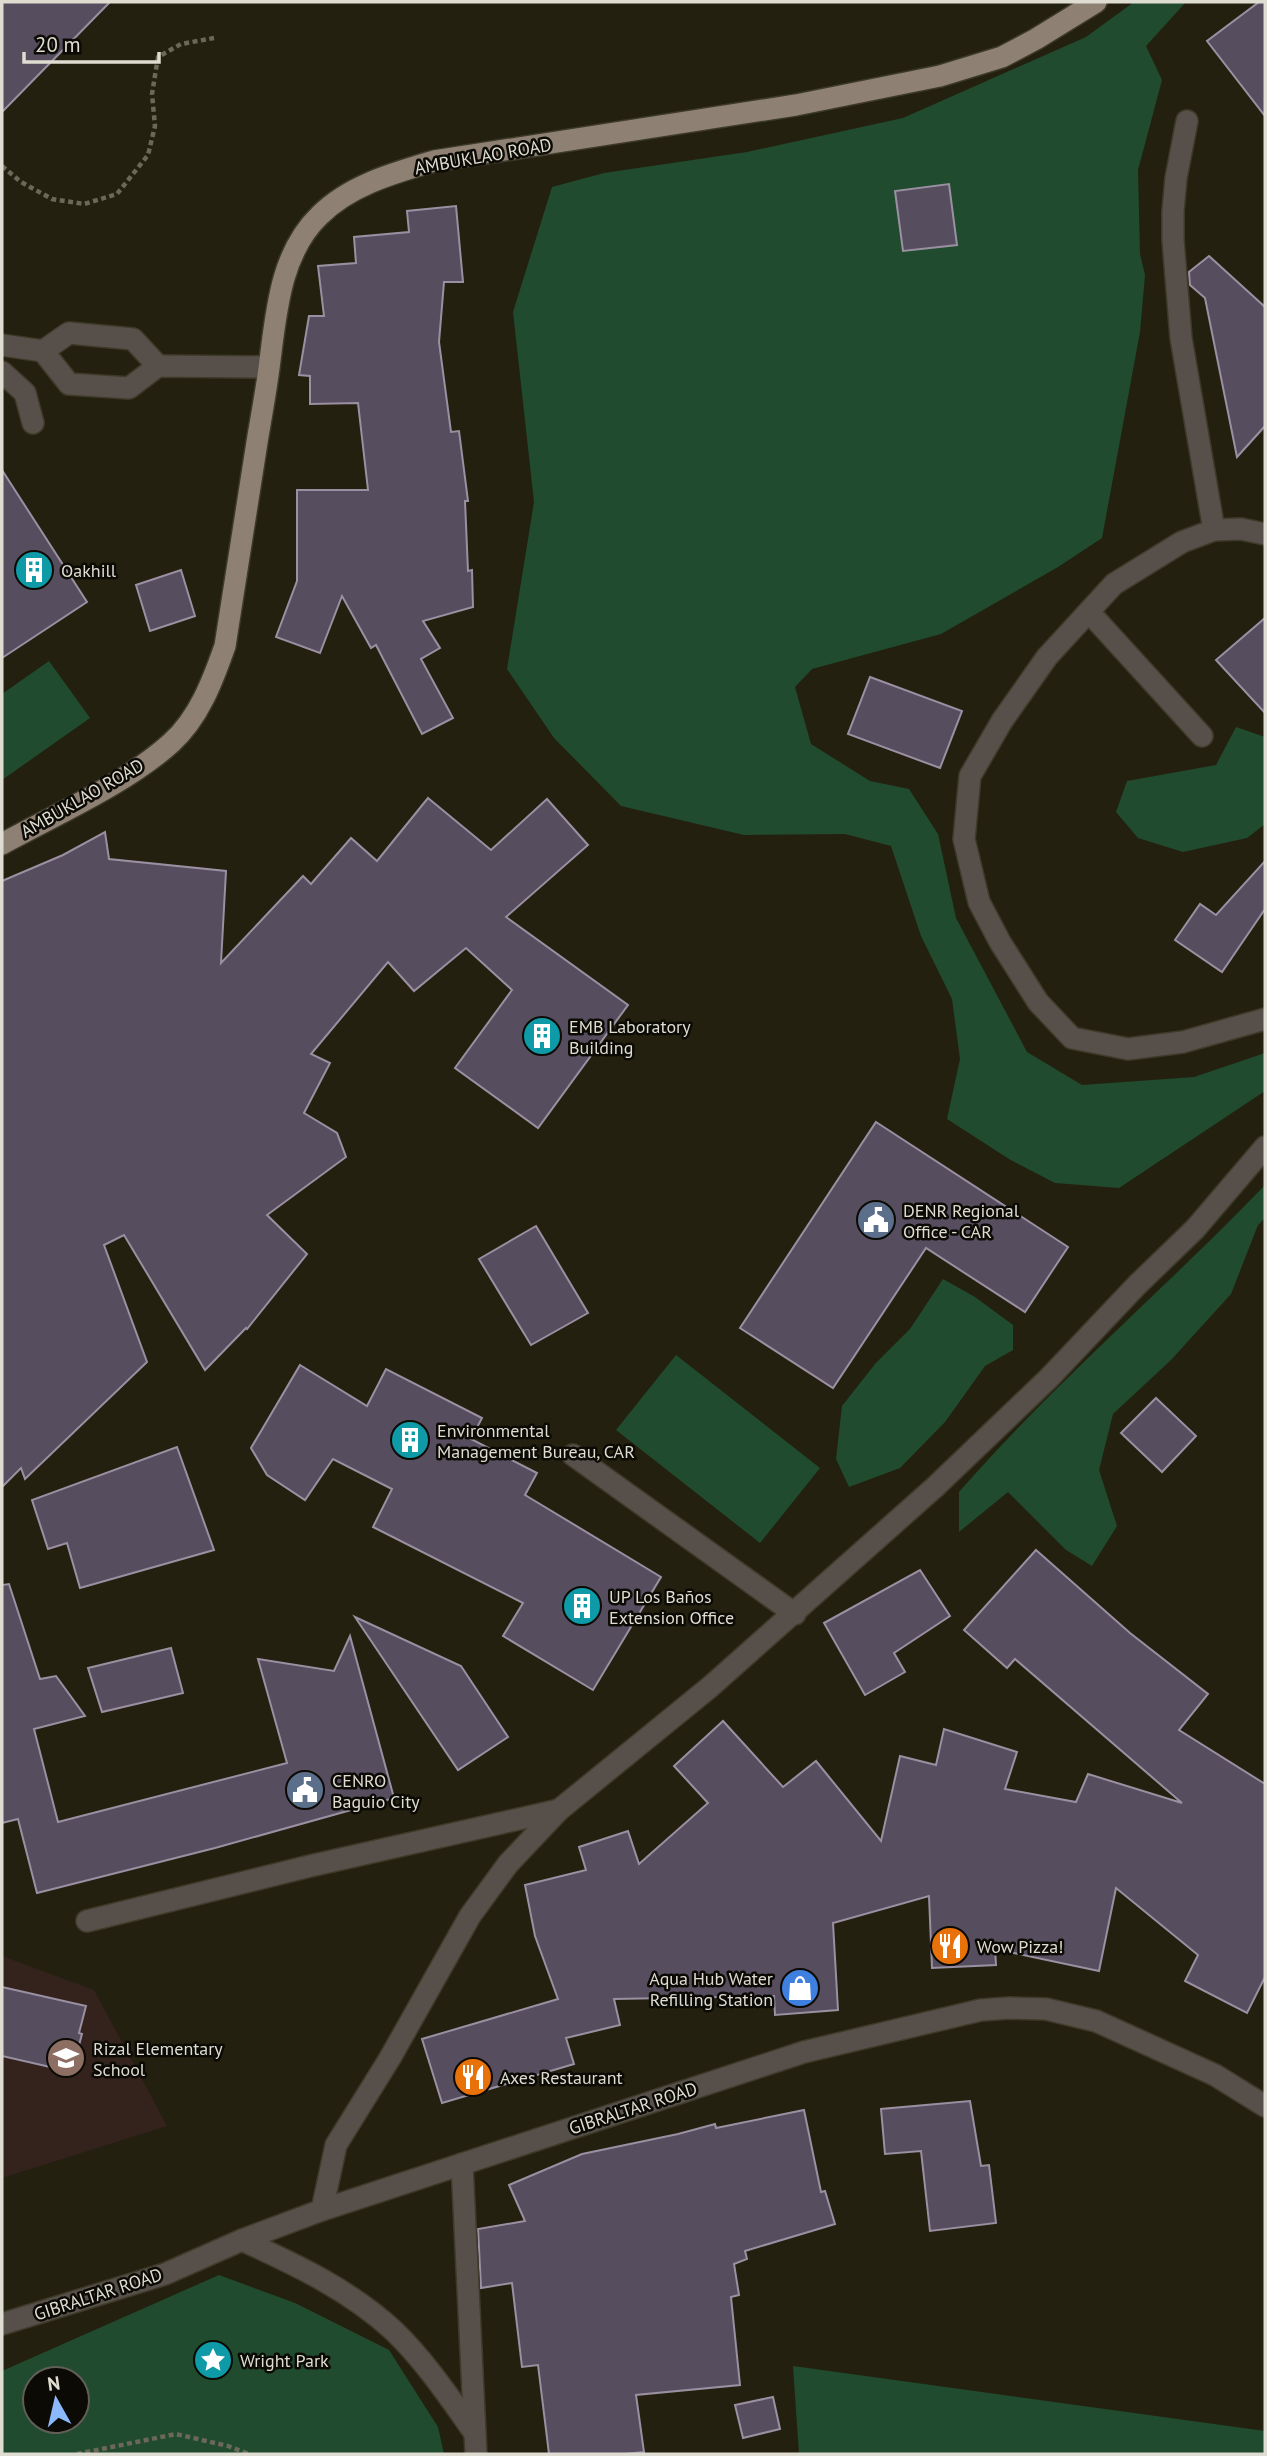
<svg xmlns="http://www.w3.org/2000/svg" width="1267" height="2456" font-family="'PT Sans',sans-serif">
  <rect width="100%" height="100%" fill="#24200f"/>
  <path fill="#34221d" d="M 2,1956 L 94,1990 L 167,2126 L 2,2178 Z"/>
  <g fill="#204b2e" fill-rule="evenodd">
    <path d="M 1134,2 L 1186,2 L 1146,46 L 1162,80 L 1138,170 L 1140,254 L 1145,275 L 1140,332 L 1102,538 L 1058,567 L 941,634 L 812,669 L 795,687 L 811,744 L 870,781 L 909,789 L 938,834 L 956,918 L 1027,1052 L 1082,1085 L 1194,1077 L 1265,1053 L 1265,1091 L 1119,1188 L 1055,1183 L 1009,1159 L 947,1119 L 960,1059 L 952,999 L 921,936 L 891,846 L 845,834 L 744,835 L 621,806 L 554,738 L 507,669 L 534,502 L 513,312 L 552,187 L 604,173 L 747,152 L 903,118 L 1086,37 Z"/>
    <path d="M 49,661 L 90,718 L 2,780 L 2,694 Z"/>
    <path d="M 1236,727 L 1265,737 L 1265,824 L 1247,838 L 1183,852 L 1138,838 L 1116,812 L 1127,781 L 1216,765 Z"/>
    <path d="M 1265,1185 L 1265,1218 L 1258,1225 L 1231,1294 L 1171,1360 L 1113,1414 L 1099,1470 L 1117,1526 L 1092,1566 L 1066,1550 L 1008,1492 L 959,1532 L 959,1492 C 1054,1383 1165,1289 1265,1185 Z"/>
    <path d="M 943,1279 L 975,1297 L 1013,1325 L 1013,1350 L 985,1366 L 945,1422 L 900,1468 L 849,1487 L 836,1459 L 842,1406 L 875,1364 L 910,1329 Z"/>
    <path d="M 676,1355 L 820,1468 L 760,1543 L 616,1430 Z"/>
    <path d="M 219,2275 L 295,2303 L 389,2350 L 438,2427 L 444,2454 L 2,2454 L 2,2371 ZM 77,2379 L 77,2421 L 35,2421 L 35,2379 Z"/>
    <path d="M 793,2366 L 1265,2431 L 1265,2454 L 799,2454 Z"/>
  </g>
  <g fill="#564d5e" stroke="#9990a2" stroke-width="2">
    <path d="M 2,2 L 110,2 L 2,112 Z"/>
    <path d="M 1259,2 L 1265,2 L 1265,116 L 1207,41 Z"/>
    <path d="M 949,184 L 957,245 L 903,251 L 895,191 Z"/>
    <path d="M 456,206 L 463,282 L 444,282 L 439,342 L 451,432 L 459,431 L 468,501 L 465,501 L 468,571 L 472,570 L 473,607 L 423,621 L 440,648 L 421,659 L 453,718 L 422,734 L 376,645 L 371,648 L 342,596 L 320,653 L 276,637 L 297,581 L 297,490 L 368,490 L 358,403 L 310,404 L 310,376 L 299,375 L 309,316 L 324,316 L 318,266 L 356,263 L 354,237 L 409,232 L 407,211 Z"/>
    <path d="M 1209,256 L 1265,307 L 1265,426 L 1237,457 L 1205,298 L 1190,285 L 1189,272 Z"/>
    <path d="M 2,470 L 87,602 L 2,658 Z"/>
    <path d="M 181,570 L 195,616 L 150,631 L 136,585 Z"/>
    <path d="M 1265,618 L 1265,713 L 1216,660 Z"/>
    <path d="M 870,677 L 962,711 L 940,768 L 848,734 Z"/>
    <path d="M 428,798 L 491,850 L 547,799 L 588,845 L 506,917 L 628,1005 L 538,1128 L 455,1068 L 512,990 L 466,948 L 414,991 L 388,962 L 311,1054 L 330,1063 L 304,1113 L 337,1133 L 346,1157 L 267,1215 L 307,1254 L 247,1329 L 246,1328 L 205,1370 L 124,1235 L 104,1245 L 147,1362 L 25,1479 L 21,1468 L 2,1487 L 2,881 L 63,855 L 105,832 L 109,859 L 226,871 L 221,963 L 303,876 L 311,884 L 351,838 L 377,861 Z"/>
    <path d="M 1265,861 L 1265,909 L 1222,972 L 1175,940 L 1200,904 L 1216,915 Z"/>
    <path d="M 876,1122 L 1068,1247 L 1025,1312 L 926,1248 L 833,1388 L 740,1328 Z"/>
    <path d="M 536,1226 L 588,1313 L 531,1345 L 479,1259 Z"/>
    <path d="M 300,1365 L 367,1406 L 386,1369 L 482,1418 L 471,1439 L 537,1473 L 525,1495 L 661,1577 L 593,1690 L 503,1636 L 523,1603 L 373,1527 L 392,1489 L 333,1459 L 305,1500 L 267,1475 L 251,1448 Z"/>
    <path d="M 1156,1398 L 1196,1436 L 1162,1472 L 1121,1433 Z"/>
    <path d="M 177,1447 L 214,1550 L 80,1588 L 67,1543 L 48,1549 L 32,1500 Z"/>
    <path d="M 1036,1550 L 1130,1633 L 1208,1694 L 1179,1730 L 1265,1784 L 1265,1977 L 1247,2013 L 1185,1981 L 1198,1955 L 1116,1888 L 1099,1971 L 995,1949 L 996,1965 L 932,1968 L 929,1896 L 833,1923 L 838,2010 L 775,2015 L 774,1996 L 614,1999 L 620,2025 L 566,2038 L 574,2064 L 442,2103 L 422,2039 L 558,1999 L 535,1936 L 525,1885 L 586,1870 L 579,1847 L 628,1831 L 639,1864 L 708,1803 L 674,1766 L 723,1721 L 783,1787 L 816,1761 L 881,1841 L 900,1756 L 936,1765 L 944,1729 L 1017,1752 L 1005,1789 L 1076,1802 L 1088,1774 L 1182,1803 L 1015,1659 L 1007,1668 L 964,1630 Z"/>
    <path d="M 920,1570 L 950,1616 L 894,1653 L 905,1672 L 865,1695 L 824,1623 Z"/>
    <path d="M 9,1584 L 40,1679 L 56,1676 L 85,1716 L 34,1729 L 58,1822 L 287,1763 L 258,1659 L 334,1671 L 350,1636 L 394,1798 L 215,1848 L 37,1893 L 18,1819 L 2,1823 L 2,1585 Z"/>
    <path d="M 355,1617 L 461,1666 L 508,1737 L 458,1770 Z"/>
    <path d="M 171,1648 L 183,1693 L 102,1712 L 88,1668 Z"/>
    <path d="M 2,1987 L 86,2006 L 79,2033 L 82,2034 L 72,2072 L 2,2056 Z"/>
    <path d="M 970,2101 L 981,2166 L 989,2165 L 996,2223 L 930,2231 L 921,2151 L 885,2154 L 881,2109 Z"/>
    <path d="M 804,2110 L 821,2192 L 825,2191 L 835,2224 L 745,2251 L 747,2259 L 734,2264 L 739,2295 L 731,2297 L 740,2385 L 636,2395 L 644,2452 L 625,2454 L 549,2454 L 538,2365 L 522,2367 L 512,2283 L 481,2288 L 481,2286 L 478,2229 L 525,2221 L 509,2185 L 582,2154 L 678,2134 L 715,2124 L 716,2128 Z"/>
    <path d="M 773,2397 L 780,2429 L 743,2438 L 735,2405 Z"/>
  </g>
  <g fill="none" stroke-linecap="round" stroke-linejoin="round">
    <defs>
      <g id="minor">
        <path d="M 1187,121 L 1176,178 L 1173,211 L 1173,240 L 1181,338 L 1214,530"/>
        <path d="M 2,345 L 43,351 L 69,333 L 133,339 L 158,366"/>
        <path d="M 43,351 L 69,384 L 129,388 L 158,366 L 269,367"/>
        <path d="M 2,372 L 25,393 L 33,423"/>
        <path d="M 1265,534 L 1241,529 L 1214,530 L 1182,542 L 1114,584 L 1047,657 L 1002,721 L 970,776 L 964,839 L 979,902 L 1000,942 L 1038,1002 L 1072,1038 L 1128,1049 L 1183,1042 L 1265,1019"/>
        <path d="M 1089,612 L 1202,736"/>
        <path d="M 573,1455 L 795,1614"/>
        <path d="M 87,1921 L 310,1866 L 559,1810"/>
        <path d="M 462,2164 L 476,2454"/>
        <path d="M 322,2210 L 336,2145 L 390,2058 L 470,1916 L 508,1864 L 559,1810 L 710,1687 L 935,1487 L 1049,1378 L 1137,1285 L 1195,1229 L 1265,1147"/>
        <path d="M 242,2240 C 296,2265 350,2290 394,2331 C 425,2361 449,2397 474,2432"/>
        <path d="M 2,2324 L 165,2274 L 242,2240 L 322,2210 L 804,2052 L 981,2010 L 1009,2008 L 1046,2009 L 1096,2021 L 1215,2075 L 1265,2106"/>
      </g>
      <path id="major" d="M 2,844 C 55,815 127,783 171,743 C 199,718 213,680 225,646 C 236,576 247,506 258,436 C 262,413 266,391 269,368 C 276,316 279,254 320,215 C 350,185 394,173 434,161 L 796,105 L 940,76 L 1002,57 L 1036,39 L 1096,2"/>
    </defs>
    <use href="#minor" stroke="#3e3a2a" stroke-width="24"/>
    <use href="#major" stroke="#3e3a2a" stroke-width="24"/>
    <g stroke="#6b6859" stroke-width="4.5" stroke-dasharray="5 3.5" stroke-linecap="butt">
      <path d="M 2,166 L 21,182 L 52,199 L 84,204 L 117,194 L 148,155 L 155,126 L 152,94 L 158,57 L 181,44 L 214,38"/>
      <path d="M 77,2454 L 176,2434 L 228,2446 L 249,2454"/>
    </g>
    <use href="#minor" stroke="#57504a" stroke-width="21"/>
    <use href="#major" stroke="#8f8074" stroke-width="21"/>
  </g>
  <defs>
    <symbol id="building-disc" viewBox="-11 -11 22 22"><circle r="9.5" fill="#0f9aa8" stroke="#0b0a04"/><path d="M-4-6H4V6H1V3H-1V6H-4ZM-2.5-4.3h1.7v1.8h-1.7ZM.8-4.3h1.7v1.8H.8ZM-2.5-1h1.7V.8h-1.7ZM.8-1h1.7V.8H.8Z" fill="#fff"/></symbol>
    <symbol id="civic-disc" viewBox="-11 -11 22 22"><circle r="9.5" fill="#5c6f8a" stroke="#0b0a04"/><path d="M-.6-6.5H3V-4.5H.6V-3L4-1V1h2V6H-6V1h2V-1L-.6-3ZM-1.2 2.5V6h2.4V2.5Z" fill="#fff"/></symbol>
    <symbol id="restaurant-disc" viewBox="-11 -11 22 22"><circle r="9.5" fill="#e8710a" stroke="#0b0a04"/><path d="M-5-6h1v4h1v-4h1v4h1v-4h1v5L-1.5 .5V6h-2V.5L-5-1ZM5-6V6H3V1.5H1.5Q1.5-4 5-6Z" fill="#fff"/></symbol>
    <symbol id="shop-disc" viewBox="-11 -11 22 22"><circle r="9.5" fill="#3f7fe0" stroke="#0b0a04"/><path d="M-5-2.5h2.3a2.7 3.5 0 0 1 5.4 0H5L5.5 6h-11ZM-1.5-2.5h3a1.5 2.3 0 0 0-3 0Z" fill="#fff"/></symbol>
    <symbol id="school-disc" viewBox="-11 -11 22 22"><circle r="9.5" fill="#8d6e63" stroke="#0b0a04"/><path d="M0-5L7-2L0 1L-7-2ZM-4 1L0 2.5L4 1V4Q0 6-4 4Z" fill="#fff"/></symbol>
    <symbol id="sight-disc" viewBox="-11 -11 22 22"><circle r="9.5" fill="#0f9aa8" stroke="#0b0a04"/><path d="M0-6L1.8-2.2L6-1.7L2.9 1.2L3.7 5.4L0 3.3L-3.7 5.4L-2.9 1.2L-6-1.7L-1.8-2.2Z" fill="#fff"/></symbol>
  </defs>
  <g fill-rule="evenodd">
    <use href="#building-disc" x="12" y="548" width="44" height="44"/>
    <use href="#building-disc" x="520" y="1014" width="44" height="44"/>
    <use href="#civic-disc" x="854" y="1198" width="44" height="44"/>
    <use href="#building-disc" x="388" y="1418" width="44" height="44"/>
    <use href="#building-disc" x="560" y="1584" width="44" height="44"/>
    <use href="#civic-disc" x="283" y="1768" width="44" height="44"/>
    <use href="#restaurant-disc" x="928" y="1924" width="44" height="44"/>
    <use href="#shop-disc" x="778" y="1966" width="44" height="44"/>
    <use href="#school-disc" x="44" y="2036" width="44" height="44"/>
    <use href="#restaurant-disc" x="451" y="2055" width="44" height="44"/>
    <use href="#sight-disc" x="191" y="2338" width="44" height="44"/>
  </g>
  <g text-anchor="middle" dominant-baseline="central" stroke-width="5" stroke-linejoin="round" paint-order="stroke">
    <g font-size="18" fill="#dfddd2" stroke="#0b0a04">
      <text transform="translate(483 156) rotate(-10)">AMBUKLAO ROAD</text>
      <text transform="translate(82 798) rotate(-30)">AMBUKLAO ROAD</text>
      <text transform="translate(633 2108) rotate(-18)">GIBRALTAR ROAD</text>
      <text transform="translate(98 2294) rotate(-18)">GIBRALTAR ROAD</text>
    </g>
    <g font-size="18" fill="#dfddd2" stroke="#0b0a04" text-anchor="start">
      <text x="61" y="570">Oakhill</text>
      <text x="569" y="1026">EMB Laboratory<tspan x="569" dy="21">Building</tspan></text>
      <text x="903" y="1210">DENR Regional<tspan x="903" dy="21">Office - CAR</tspan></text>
      <text x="437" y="1430">Environmental<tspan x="437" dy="21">Management Bureau, CAR</tspan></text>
      <text x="609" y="1596">UP Los Baños<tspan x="609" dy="21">Extension Office</tspan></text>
      <text x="332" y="1780">CENRO<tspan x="332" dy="21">Baguio City</tspan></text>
      <text x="977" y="1946">Wow Pizza!</text>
      <text x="773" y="1978" text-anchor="end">Aqua Hub Water<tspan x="773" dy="21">Refilling Station</tspan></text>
      <text x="93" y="2048">Rizal Elementary<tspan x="93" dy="21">School</tspan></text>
      <text x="500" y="2077">Axes Restaurant</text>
      <text x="240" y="2360">Wright Park</text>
    </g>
  </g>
  <rect width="1267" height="2456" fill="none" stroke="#dfddd2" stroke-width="7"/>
  <g transform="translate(56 2400) rotate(352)"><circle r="33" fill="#0b0a04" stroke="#605e56" stroke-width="2"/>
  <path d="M0-5L12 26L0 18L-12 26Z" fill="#8cb9fc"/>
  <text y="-10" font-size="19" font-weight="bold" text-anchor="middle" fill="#dfddd2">N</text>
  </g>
  <path d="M24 52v10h135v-10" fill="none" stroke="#dfddd2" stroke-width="3.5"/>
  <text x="35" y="52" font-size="21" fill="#dfddd2" stroke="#0b0a04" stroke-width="5" paint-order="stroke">20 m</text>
</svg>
